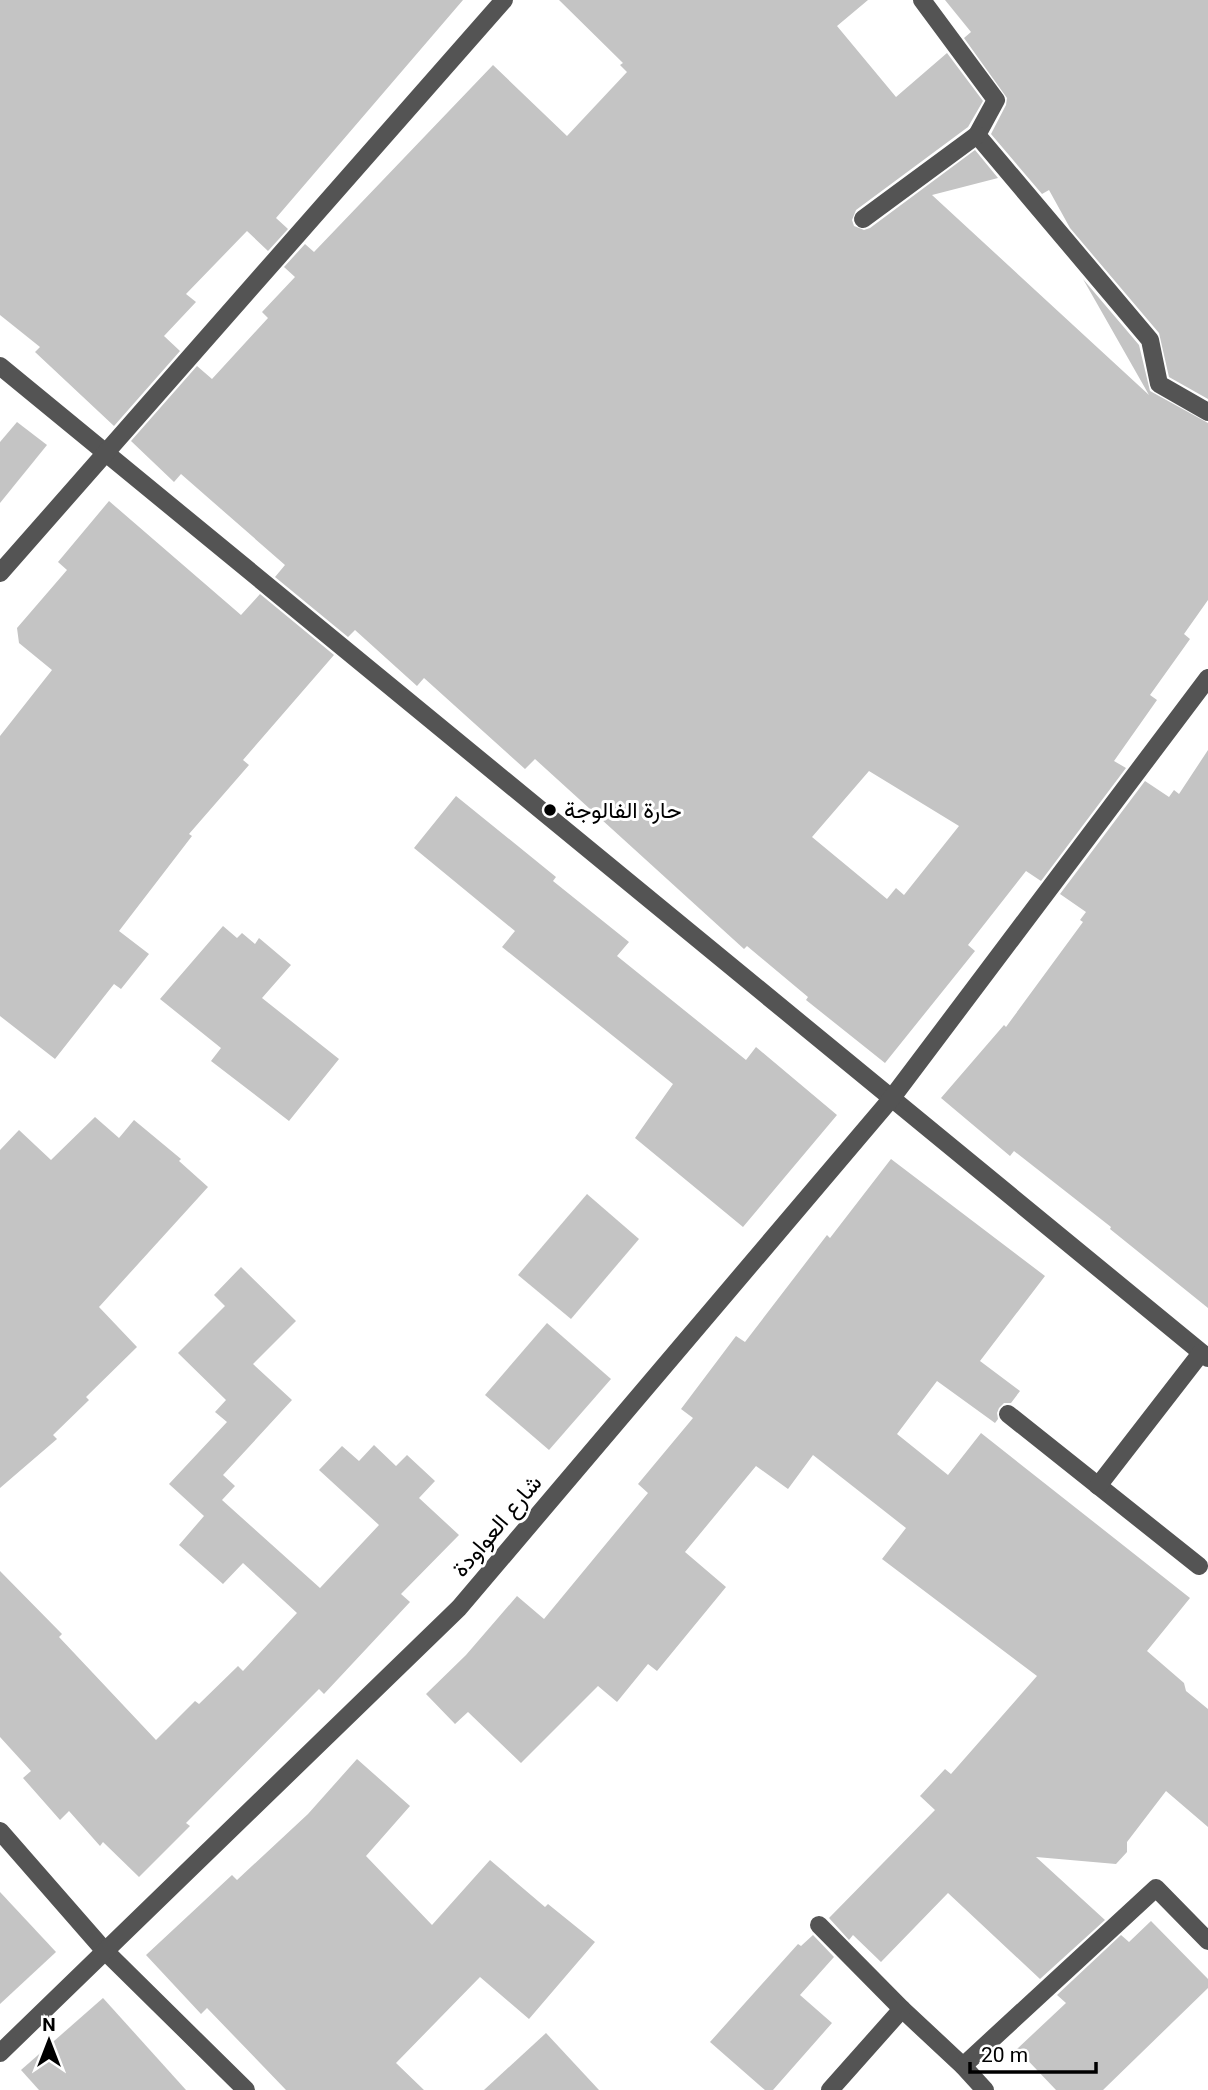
<svg xmlns="http://www.w3.org/2000/svg" width="1208" height="2090" font-family="Roboto,Vazirmatn,sans-serif">
  <rect width="100%" height="100%" fill="#fff"/>
  <g fill="#c4c4c4" fill-rule="evenodd">
    <path d="M 0,0 L 463,0 L 276,218 L 288,229 L 268,251 L 247,231 L 186,294 L 196,302 L 164,336 L 180,351 L 114,426 L 35,352 L 40,347 L 0,315 Z"/>
    <path d="M 559,0 L 868,0 L 837,26 L 896,97 L 947,53 L 983,101 L 968,127 L 856,210 L 852,220 L 854,226 L 864,230 L 870,228 L 975,150 L 998,178 L 932,195 L 1149,395 L 1083,279 L 1139,345 L 1150,391 L 1208,423 L 1208,600 L 1184,634 L 1190,639 L 1150,695 L 1157,700 L 1114,761 L 1126,768 L 1041,881 L 1026,871 L 968,945 L 975,951 L 885,1063 L 806,1000 L 808,997 L 747,946 L 744,949 L 535,759 L 525,769 L 424,678 L 417,686 L 355,630 L 348,637 L 275,577 L 285,565 L 181,474 L 174,482 L 131,441 L 197,366 L 212,379 L 268,318 L 262,312 L 295,277 L 284,267 L 305,244 L 314,252 L 493,65 L 567,136 L 627,72 L 620,65 L 623,63 ZM 869,771 L 959,826 L 904,895 L 896,888 L 887,899 L 812,837 Z"/>
    <path d="M 945,0 L 1208,0 L 1208,399 L 1169,377 L 1159,333 L 1070,228 L 1049,190 L 1042,194 L 991,134 L 1006,105 L 1007,98 L 964,38 L 971,32 Z"/>
    <path d="M 17,422 L 47,445 L 0,503 L 0,442 Z"/>
    <path d="M 109,501 L 241,615 L 260,594 L 334,655 L 243,760 L 249,765 L 189,834 L 192,836 L 119,931 L 149,954 L 121,989 L 114,984 L 55,1059 L 0,1016 L 0,736 L 52,670 L 19,643 L 17,628 L 67,570 L 58,562 Z"/>
    <path d="M 1208,750 L 1208,1308 L 1110,1229 L 1111,1227 L 1014,1151 L 1010,1156 L 941,1098 L 1004,1025 L 1006,1027 L 1083,922 L 1080,920 L 1086,912 L 1060,894 L 1145,781 L 1169,797 L 1174,790 L 1179,794 Z"/>
    <path d="M 456,796 L 556,877 L 553,881 L 629,942 L 617,956 L 746,1060 L 756,1047 L 837,1115 L 743,1227 L 635,1138 L 673,1084 L 502,947 L 515,931 L 414,848 Z"/>
    <path d="M 223,926 L 237,938 L 242,933 L 255,944 L 259,938 L 291,965 L 262,998 L 339,1059 L 289,1121 L 211,1061 L 221,1048 L 160,999 Z"/>
    <path d="M 95,1117 L 119,1138 L 134,1120 L 181,1159 L 179,1161 L 208,1187 L 99,1307 L 137,1347 L 86,1397 L 89,1400 L 53,1435 L 57,1439 L 0,1488 L 0,1150 L 19,1130 L 51,1160 Z"/>
    <path d="M 891,1159 L 1045,1276 L 980,1361 L 1020,1391 L 1011,1403 L 1004,1403 L 999,1408 L 997,1413 L 998,1419 L 995,1423 L 937,1381 L 897,1434 L 948,1475 L 981,1433 L 1190,1598 L 1147,1651 L 1184,1683 L 1186,1691 L 1208,1709 L 1208,1827 L 1166,1791 L 1127,1842 L 1127,1852 L 1116,1864 L 1036,1857 L 1105,1920 L 1040,1979 L 948,1893 L 881,1962 L 853,1935 L 849,1940 L 829,1918 L 935,1810 L 920,1796 L 945,1769 L 951,1774 L 1037,1676 L 882,1559 L 906,1528 L 813,1455 L 788,1489 L 756,1466 L 685,1552 L 726,1587 L 657,1671 L 648,1664 L 617,1702 L 598,1686 L 521,1763 L 468,1712 L 455,1724 L 426,1694 L 466,1655 L 517,1596 L 544,1619 L 648,1493 L 638,1484 L 693,1418 L 681,1409 L 736,1336 L 745,1342 L 827,1235 L 830,1238 Z"/>
    <path d="M 587,1194 L 639,1239 L 571,1319 L 518,1275 Z"/>
    <path d="M 241,1267 L 296,1321 L 253,1364 L 292,1400 L 223,1475 L 235,1486 L 222,1500 L 320,1588 L 379,1525 L 319,1470 L 342,1446 L 359,1461 L 374,1445 L 396,1466 L 407,1455 L 435,1481 L 419,1498 L 459,1535 L 401,1594 L 410,1602 L 324,1694 L 319,1689 L 186,1823 L 190,1826 L 139,1877 L 103,1842 L 100,1846 L 69,1811 L 60,1820 L 23,1778 L 31,1771 L 0,1737 L 0,1571 L 62,1634 L 59,1637 L 156,1740 L 195,1701 L 199,1704 L 238,1666 L 243,1671 L 297,1613 L 243,1563 L 223,1584 L 179,1545 L 204,1516 L 169,1484 L 227,1422 L 215,1412 L 226,1400 L 178,1353 L 225,1306 L 214,1295 Z"/>
    <path d="M 547,1323 L 611,1379 L 549,1450 L 485,1395 Z"/>
    <path d="M 357,1759 L 410,1806 L 366,1856 L 432,1925 L 490,1860 L 545,1907 L 548,1904 L 595,1942 L 529,2019 L 480,1977 L 396,2063 L 424,2090 L 286,2090 L 207,2008 L 201,2014 L 146,1955 L 232,1875 L 237,1880 L 308,1814 Z"/>
    <path d="M 0,1892 L 56,1952 L 0,2004 Z"/>
    <path d="M 1151,1921 L 1208,1979 L 1208,1988 L 1103,2090 L 1056,2090 L 1017,2049 L 1066,2003 L 1057,1995 L 1121,1935 L 1129,1942 Z"/>
    <path d="M 813,1935 L 834,1957 L 800,1995 L 832,2023 L 773,2090 L 765,2090 L 710,2042 L 798,1944 L 801,1946 Z"/>
    <path d="M 103,1998 L 186,2090 L 39,2090 L 21,2070 Z"/>
    <path d="M 546,2033 L 599,2090 L 484,2090 Z"/>
  </g>
  <g fill="none" stroke-linecap="round" stroke-linejoin="round">
    <g stroke="#545454" stroke-width="18">
      <path d="M 922,0 L 996,100 L 977,135 L 1150,340 L 1159,384 L 1208,412"/>
      <path d="M 863,219 L 977,135"/>
      <path d="M 0,366 L 1208,1358"/>
      <path d="M 0,573 L 504,0"/>
      <path d="M 1008,1414 L 1199,1566"/>
      <path d="M 1098,1486 L 1201,1353"/>
      <path d="M 0,1831 L 104,1950 L 246,2090"/>
      <path d="M 819,1925 L 902,2009 L 963,2066 L 985,2090"/>
      <path d="M 0,2053 L 459,1608 L 891,1099 L 1208,678"/>
      <path d="M 963,2066 L 1156,1888 L 1208,1941"/>
      <path d="M 830,2090 L 902,2009"/>
    </g>
  </g>
  <circle fill="#000" stroke="#fff" stroke-width="2.5" cx="550" cy="810" r="7"/>
  <g text-anchor="middle" dominant-baseline="central" stroke-width="6" stroke-linejoin="round" paint-order="stroke">
    <g font-size="23" fill="#000" stroke="#fff" text-anchor="start">
      <text x="564" y="810">حارة الفالوجة</text>
    </g>
    <g font-size="23" fill="#000" stroke="#fff">
      <text transform="translate(497 1526) rotate(-50)">شارع العواودة</text>
    </g>
  </g>
  <g transform="translate(49 2041)" stroke="#ffffff" stroke-width="5" paint-order="stroke">
  <path d="M0-5L12 26L0 18L-12 26Z" fill="#000000"/>
  <text y="-10" font-size="19" font-weight="bold" text-anchor="middle" fill="#000000">N</text>
  </g>
  <path d="M970 2062v10h126v-10" fill="none" stroke="#000000" stroke-width="3.5"/>
  <text x="981" y="2062" font-size="21" fill="#000000" stroke="#ffffff" stroke-width="5" paint-order="stroke">20 m</text>
</svg>
